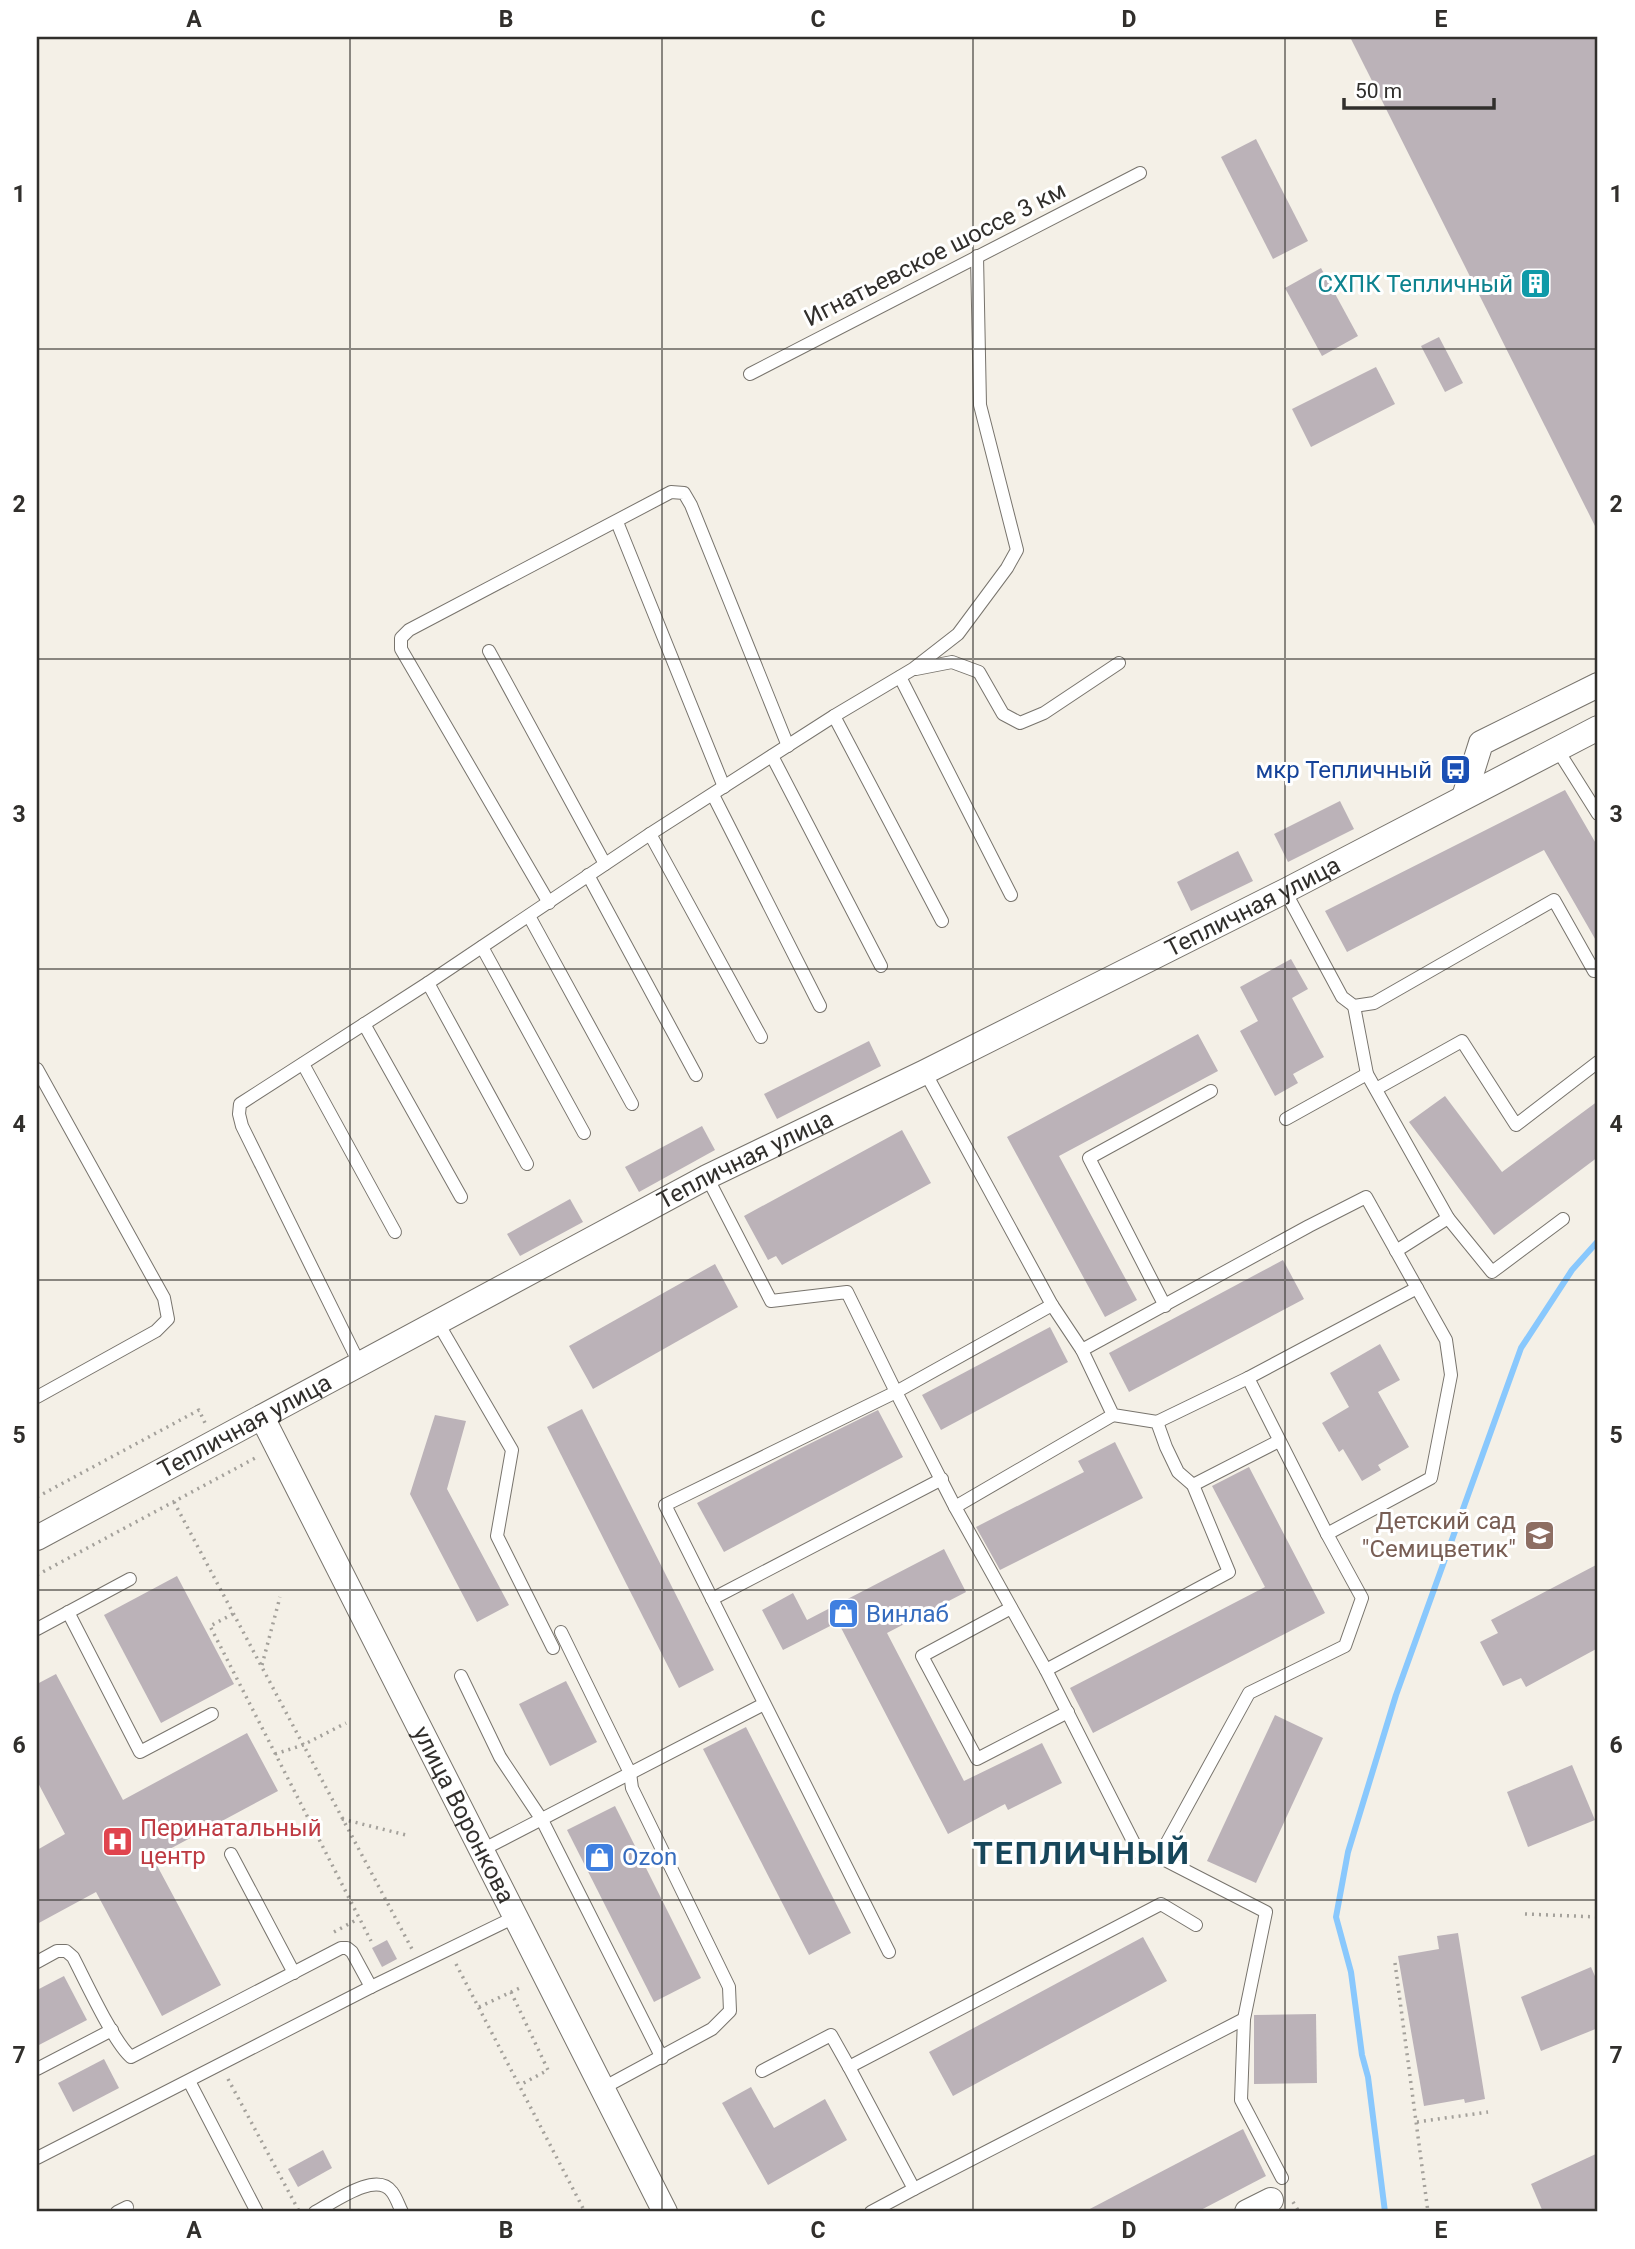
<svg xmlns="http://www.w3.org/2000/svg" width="1635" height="2249" font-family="Roboto,sans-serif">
  <rect width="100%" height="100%" fill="#f4f0e7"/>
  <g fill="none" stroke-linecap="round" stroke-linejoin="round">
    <path stroke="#89c8fd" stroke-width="6" d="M 1385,2212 L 1368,2077 L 1362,2055 L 1351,1972 L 1336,1917 L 1348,1852 L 1396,1695 L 1521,1348 L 1572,1270 L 1598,1241"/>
  </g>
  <g fill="#bbb2b8">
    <path d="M 1350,37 L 1598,37 L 1598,532 Z"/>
    <path d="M 1256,139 L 1308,241 L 1273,259 L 1221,157 Z"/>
    <path d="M 1321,268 L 1358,336 L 1322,356 L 1285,288 Z"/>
    <path d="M 1439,337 L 1463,383 L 1445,392 L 1421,346 Z"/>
    <path d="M 1376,367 L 1395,404 L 1311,447 L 1292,409 Z"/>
    <path d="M 1565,790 L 1598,847 L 1598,944 L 1544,850 L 1347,952 L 1325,911 Z"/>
    <path d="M 1340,801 L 1354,829 L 1288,862 L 1274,834 Z"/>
    <path d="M 1238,851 L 1253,881 L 1191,911 L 1177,882 Z"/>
    <path d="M 1291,959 L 1308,989 L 1292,998 L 1324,1057 L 1293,1074 L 1298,1083 L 1275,1096 L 1240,1031 L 1258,1021 L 1240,987 Z"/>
    <path d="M 1198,1034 L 1218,1071 L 1059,1156 L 1137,1300 L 1105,1317 L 1007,1137 Z"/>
    <path d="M 869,1041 L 881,1066 L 777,1119 L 764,1094 Z"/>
    <path d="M 1445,1096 L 1502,1172 L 1598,1101 L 1598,1157 L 1494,1235 L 1409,1122 Z"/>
    <path d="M 702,1126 L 715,1150 L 639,1192 L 625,1167 Z"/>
    <path d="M 902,1130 L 931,1183 L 782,1265 L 776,1256 L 768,1260 L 744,1216 Z"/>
    <path d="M 570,1199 L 583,1222 L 520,1256 L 507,1234 Z"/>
    <path d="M 1283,1260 L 1304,1299 L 1129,1392 L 1109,1353 Z"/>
    <path d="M 715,1264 L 738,1307 L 593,1389 L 569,1346 Z"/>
    <path d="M 1050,1327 L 1068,1362 L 941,1430 L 922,1395 Z"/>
    <path d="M 1380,1344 L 1400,1380 L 1378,1392 L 1409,1447 L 1378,1465 L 1381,1470 L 1362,1481 L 1343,1449 L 1339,1452 L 1322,1423 L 1349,1407 L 1330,1373 Z"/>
    <path d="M 582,1409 L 714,1670 L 679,1688 L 547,1427 Z"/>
    <path d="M 878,1410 L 903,1457 L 724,1552 L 697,1503 L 799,1449 Z"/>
    <path d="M 435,1415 L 466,1421 L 447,1489 L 509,1605 L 477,1622 L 410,1494 Z"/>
    <path d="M 1115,1442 L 1143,1498 L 1000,1570 L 976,1527 L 1084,1472 L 1078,1461 Z"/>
    <path d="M 1249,1467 L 1325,1613 L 1093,1733 L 1070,1688 L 1265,1587 L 1212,1486 Z"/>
    <path d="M 944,1549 L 966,1592 L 887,1633 L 964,1781 L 1042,1743 L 1062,1783 L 1008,1810 L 1005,1804 L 948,1834 L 838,1622 L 783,1650 L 762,1610 L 793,1593 L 807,1620 Z"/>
    <path d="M 1598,1564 L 1598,1648 L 1526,1687 L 1521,1678 L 1503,1686 L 1480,1642 L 1498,1633 L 1491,1620 Z"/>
    <path d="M 177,1576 L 234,1684 L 161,1723 L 104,1615 Z"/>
    <path d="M 56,1674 L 123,1800 L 247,1733 L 278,1791 L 153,1858 L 221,1985 L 162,2016 L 96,1892 L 37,1924 L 37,1850 L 65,1834 L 37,1781 L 37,1684 Z"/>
    <path d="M 566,1681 L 597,1742 L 550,1766 L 519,1704 Z"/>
    <path d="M 1275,1715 L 1323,1738 L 1256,1883 L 1207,1861 Z"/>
    <path d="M 746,1727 L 851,1933 L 809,1955 L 703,1749 Z"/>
    <path d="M 1572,1765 L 1595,1820 L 1528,1847 L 1507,1792 Z"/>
    <path d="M 615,1806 L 701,1978 L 654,2002 L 567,1830 Z"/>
    <path d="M 1458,1933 L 1485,2099 L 1465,2103 L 1464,2099 L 1424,2106 L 1398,1956 L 1439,1949 L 1437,1936 Z"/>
    <path d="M 1143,1937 L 1167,1981 L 953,2096 L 929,2052 Z"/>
    <path d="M 387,1940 L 397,1959 L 382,1967 L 372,1948 Z"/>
    <path d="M 1591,1967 L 1598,1983 L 1598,2028 L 1541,2051 L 1521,1997 Z"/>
    <path d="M 64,1976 L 87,2020 L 37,2046 L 37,1990 Z"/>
    <path d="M 1316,2014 L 1317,2083 L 1254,2084 L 1254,2015 Z"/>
    <path d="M 104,2059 L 119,2088 L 73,2112 L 58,2083 Z"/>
    <path d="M 751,2087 L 774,2128 L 825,2099 L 847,2140 L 768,2185 L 722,2103 Z"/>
    <path d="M 1243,2129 L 1266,2176 L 1197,2212 L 1084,2212 Z"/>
    <path d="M 323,2150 L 332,2168 L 298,2187 L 288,2169 Z"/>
    <path d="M 1598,2153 L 1598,2212 L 1543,2212 L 1531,2184 Z"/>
  </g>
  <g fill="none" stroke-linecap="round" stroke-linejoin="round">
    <defs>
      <g id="lane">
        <path d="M 750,374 L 1140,173"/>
        <path d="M 617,522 L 724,787"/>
        <path d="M 489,651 L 605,864"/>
        <path d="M 916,669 L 952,662 L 979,672 L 1003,714 L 1020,723 L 1044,713 L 1119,663"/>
        <path d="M 900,677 L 1011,895"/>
        <path d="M 834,716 L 942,921"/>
        <path d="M 1557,749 L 1598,814"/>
        <path d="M 772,756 L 881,966"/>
        <path d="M 713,795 L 820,1006"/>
        <path d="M 650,834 L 761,1037"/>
        <path d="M 588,875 L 696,1075"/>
        <path d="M 1285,891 L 1342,997 L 1354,1006 L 1374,1003 L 1554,900 L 1594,971 L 1598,971"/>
        <path d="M 549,903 L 401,649 L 401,638 L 409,630 L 671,492 L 684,493 L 691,505 L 788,746"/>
        <path d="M 529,916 L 632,1104"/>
        <path d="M 482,947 L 584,1133"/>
        <path d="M 428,983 L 527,1164"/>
        <path d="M 1354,1006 L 1367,1074 L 1448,1218 L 1396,1251"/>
        <path d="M 364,1024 L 461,1197"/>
        <path d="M 303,1064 L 395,1232"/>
        <path d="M 37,1069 L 164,1298 L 168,1319 L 156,1331 L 37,1397"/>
        <path d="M 925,1072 L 1052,1305 L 1082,1350 L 1113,1415 L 1157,1422 L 1166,1447 L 1178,1472 L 1193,1485 L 1229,1572 L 1046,1670"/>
        <path d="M 1376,1089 L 1462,1041 L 1516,1125 L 1598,1062"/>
        <path d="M 1286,1119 L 1367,1074"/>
        <path d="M 707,1177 L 771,1301 L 847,1292 L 896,1392 L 955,1507 L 1046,1670 L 1139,1853 L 1159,1857 L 1249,1693 L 1345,1646 L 1362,1598 L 1327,1534 L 1431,1478 L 1451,1375 L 1446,1340 L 1366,1197 L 1309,1226 L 1082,1350"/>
        <path d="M 1448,1218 L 1492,1272 L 1563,1219"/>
        <path d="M 1165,1306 L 1089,1158 L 1211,1091"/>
        <path d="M 438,1323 L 512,1450 L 497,1536 L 553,1648"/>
        <path d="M 360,1365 L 242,1126 L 239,1114 L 240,1104 L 428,983 L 650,834 L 834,716 L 913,669 L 958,634 L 1007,568 L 1017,550 L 980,405 L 977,256"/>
        <path d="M 1248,1378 L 1327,1534"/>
        <path d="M 1157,1422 L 1248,1378 L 1417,1288"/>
        <path d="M 1193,1485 L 1279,1441"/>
        <path d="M 955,1507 L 1113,1415"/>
        <path d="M 712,1599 L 942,1479"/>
        <path d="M 1011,1608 L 922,1656 L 977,1759 L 1068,1712"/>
        <path d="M 68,1612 L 140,1752 L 212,1714"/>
        <path d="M 37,1629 L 130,1579"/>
        <path d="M 561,1632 L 630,1773 L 632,1788 L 729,1987 L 730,2011 L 712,2029 L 603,2088"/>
        <path d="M 461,1676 L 500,1757 L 542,1820 L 662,2058"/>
        <path d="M 482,1850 L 764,1704"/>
        <path d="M 231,1854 L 294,1973"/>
        <path d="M 1159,1857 L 1266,1912 L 1244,2019 L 1241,2100 L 1282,2178"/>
        <path d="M 889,1952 L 665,1505 L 896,1392 L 1052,1305"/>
        <path d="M 37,1962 L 57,1951 L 66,1951 L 73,1957 C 85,1980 114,2043 131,2057 L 341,1948 L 347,1948 L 352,1952 L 371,1987"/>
        <path d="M 37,2069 L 112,2030"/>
        <path d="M 762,2071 L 831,2035 L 849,2067"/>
        <path d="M 189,2081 L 257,2212"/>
        <path d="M 37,2158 L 371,1987 L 515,1917"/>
        <path d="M 914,2189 L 1244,2019"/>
        <path d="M 117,2212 L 127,2207"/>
        <path d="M 315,2212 C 333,2203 376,2170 392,2192 C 396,2197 399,2206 402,2212"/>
        <path d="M 871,2212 L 914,2189 L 849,2067 L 1161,1904 L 1196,1925"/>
      </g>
      <g id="street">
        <path d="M 1464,797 L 1481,743 L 1598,685"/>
        <path id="s1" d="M 262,1417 L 665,2212"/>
        <path id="s2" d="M 37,1538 L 707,1177 L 925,1072 L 1285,891 L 1598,728"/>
        <path d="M 1247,2212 L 1271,2200"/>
      </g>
    </defs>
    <use href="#lane" stroke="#78746d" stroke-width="14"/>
    <use href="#street" stroke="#78746d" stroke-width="26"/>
    <g stroke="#a4a19b" stroke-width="3.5" stroke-dasharray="2 5" stroke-linecap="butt">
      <path d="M 37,1497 L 199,1410 L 205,1423"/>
      <path d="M 174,1502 L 413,1951"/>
      <path d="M 37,1575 L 259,1456"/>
      <path d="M 233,1614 L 210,1626 L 371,1941"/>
      <path d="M 262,1665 L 280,1597"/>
      <path d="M 275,1754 L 303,1745 L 346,1723"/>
      <path d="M 342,1819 L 406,1835"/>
      <path d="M 1525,1914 L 1598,1917"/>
      <path d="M 334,1932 L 358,1919"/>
      <path d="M 1395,1963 L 1428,2212"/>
      <path d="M 456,1964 L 585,2212"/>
      <path d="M 511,1992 L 548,2070 L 520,2085"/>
      <path d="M 479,2007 L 522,1987"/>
      <path d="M 228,2079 L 299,2211"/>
      <path d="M 1417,2122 L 1488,2112"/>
      <path d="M 1293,2202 L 1299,2212"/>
    </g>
    <use href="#lane" stroke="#fff" stroke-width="12"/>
    <use href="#street" stroke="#fff" stroke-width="24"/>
  </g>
  <path fill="none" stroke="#312f2c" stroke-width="2" stroke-opacity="0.55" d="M 350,37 L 350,2212M 662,37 L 662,2212M 973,37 L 973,2212M 1285,37 L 1285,2212M 37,349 L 1598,349M 37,659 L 1598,659M 37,969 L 1598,969M 37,1280 L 1598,1280M 37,1590 L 1598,1590M 37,1900 L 1598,1900"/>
  <defs>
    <symbol id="building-square" viewBox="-11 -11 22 22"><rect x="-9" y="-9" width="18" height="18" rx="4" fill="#0f9aa8" stroke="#fff"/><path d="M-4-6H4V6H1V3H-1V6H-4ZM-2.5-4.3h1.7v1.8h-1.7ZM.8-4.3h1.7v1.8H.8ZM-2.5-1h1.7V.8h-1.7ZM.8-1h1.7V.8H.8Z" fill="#fff"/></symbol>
    <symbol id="bus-square" viewBox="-11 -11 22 22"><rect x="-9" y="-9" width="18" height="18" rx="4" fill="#1a4fb4" stroke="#fff"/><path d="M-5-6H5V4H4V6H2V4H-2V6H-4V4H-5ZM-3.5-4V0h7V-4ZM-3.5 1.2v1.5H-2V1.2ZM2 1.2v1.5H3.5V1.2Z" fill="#fff"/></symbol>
    <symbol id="school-square" viewBox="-11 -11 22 22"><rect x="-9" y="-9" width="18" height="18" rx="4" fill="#8d6e63" stroke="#fff"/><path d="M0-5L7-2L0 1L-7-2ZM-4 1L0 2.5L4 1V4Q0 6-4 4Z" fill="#fff"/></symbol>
    <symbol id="shop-square" viewBox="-11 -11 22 22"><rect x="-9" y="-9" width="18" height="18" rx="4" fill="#3f7fe0" stroke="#fff"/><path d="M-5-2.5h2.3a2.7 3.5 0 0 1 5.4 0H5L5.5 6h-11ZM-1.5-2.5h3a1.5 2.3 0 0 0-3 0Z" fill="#fff"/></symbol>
    <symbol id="hospital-square" viewBox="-11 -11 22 22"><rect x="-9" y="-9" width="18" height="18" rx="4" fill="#e0444e" stroke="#fff"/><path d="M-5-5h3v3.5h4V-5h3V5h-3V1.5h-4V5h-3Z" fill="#fff"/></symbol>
  </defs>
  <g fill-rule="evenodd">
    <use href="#building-square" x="1518" y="266" width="35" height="35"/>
    <use href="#bus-square" x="1438" y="752" width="35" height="35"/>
    <use href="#school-square" x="1522" y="1518" width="35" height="35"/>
    <use href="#shop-square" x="826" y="1596" width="35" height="35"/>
    <use href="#hospital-square" x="100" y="1824" width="35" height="35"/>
    <use href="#shop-square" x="582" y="1840" width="35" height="35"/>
  </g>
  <g text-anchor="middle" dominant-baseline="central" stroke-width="6" stroke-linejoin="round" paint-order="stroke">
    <g font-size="24" fill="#312f2c" stroke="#fff">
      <text transform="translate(935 254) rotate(-27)">Игнатьевское шоссе 3 км</text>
      <text stroke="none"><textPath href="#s2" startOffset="1370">Тепличная улица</textPath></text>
      <text stroke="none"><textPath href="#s2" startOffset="803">Тепличная улица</textPath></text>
      <text stroke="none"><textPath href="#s2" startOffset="236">Тепличная улица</textPath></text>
      <text stroke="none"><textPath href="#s1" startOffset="446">улица Воронкова</textPath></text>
    </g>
    <g font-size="24" fill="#0d838f" stroke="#fff" text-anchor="end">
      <text x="1513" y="284">СХПК Тепличный</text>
    </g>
    <g font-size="24" fill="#164399" stroke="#fff" text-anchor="end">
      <text x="1432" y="770">мкр Тепличный</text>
    </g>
    <g font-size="24" fill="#785e54" stroke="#fff" text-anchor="end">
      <text x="1516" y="1521">Детский сад<tspan x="1516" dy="28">"Семицветик"</tspan></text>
    </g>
    <g font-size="24" fill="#366cbe" stroke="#fff" text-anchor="start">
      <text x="866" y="1614">Винлаб</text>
      <text x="622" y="1857">Ozon</text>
    </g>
    <g font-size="24" fill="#be3a42" stroke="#fff" text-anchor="start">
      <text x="140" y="1828">Перинатальный<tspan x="140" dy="28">центр</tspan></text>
    </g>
    <g font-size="32" font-weight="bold" letter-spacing="2" fill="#17465a" stroke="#fff">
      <text x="1082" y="1853">ТЕПЛИЧНЫЙ</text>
    </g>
  </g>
  <rect width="1635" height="2249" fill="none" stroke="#ffffff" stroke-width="77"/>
  <path d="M1344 98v10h150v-10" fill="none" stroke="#312f2c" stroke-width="3.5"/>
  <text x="1355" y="98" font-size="21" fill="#312f2c" stroke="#ffffff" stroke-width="5" paint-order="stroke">50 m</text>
  <rect x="38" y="38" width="1558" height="2172" fill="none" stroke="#312f2c" stroke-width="2.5"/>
  <g font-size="23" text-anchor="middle" font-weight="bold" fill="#312f2c">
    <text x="194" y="27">A</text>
    <text x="506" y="27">B</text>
    <text x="818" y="27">C</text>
    <text x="1129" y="27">D</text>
    <text x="1441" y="27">E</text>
    <text x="19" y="202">1</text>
    <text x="1616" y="202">1</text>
    <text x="19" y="512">2</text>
    <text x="1616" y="512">2</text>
    <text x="19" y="822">3</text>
    <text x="1616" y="822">3</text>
    <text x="19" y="1132">4</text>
    <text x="1616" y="1132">4</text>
    <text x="19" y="1443">5</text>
    <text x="1616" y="1443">5</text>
    <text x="19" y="1753">6</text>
    <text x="1616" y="1753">6</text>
    <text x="19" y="2063">7</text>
    <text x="1616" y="2063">7</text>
    <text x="194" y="2238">A</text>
    <text x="506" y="2238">B</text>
    <text x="818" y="2238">C</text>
    <text x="1129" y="2238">D</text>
    <text x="1441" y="2238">E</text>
  </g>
</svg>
